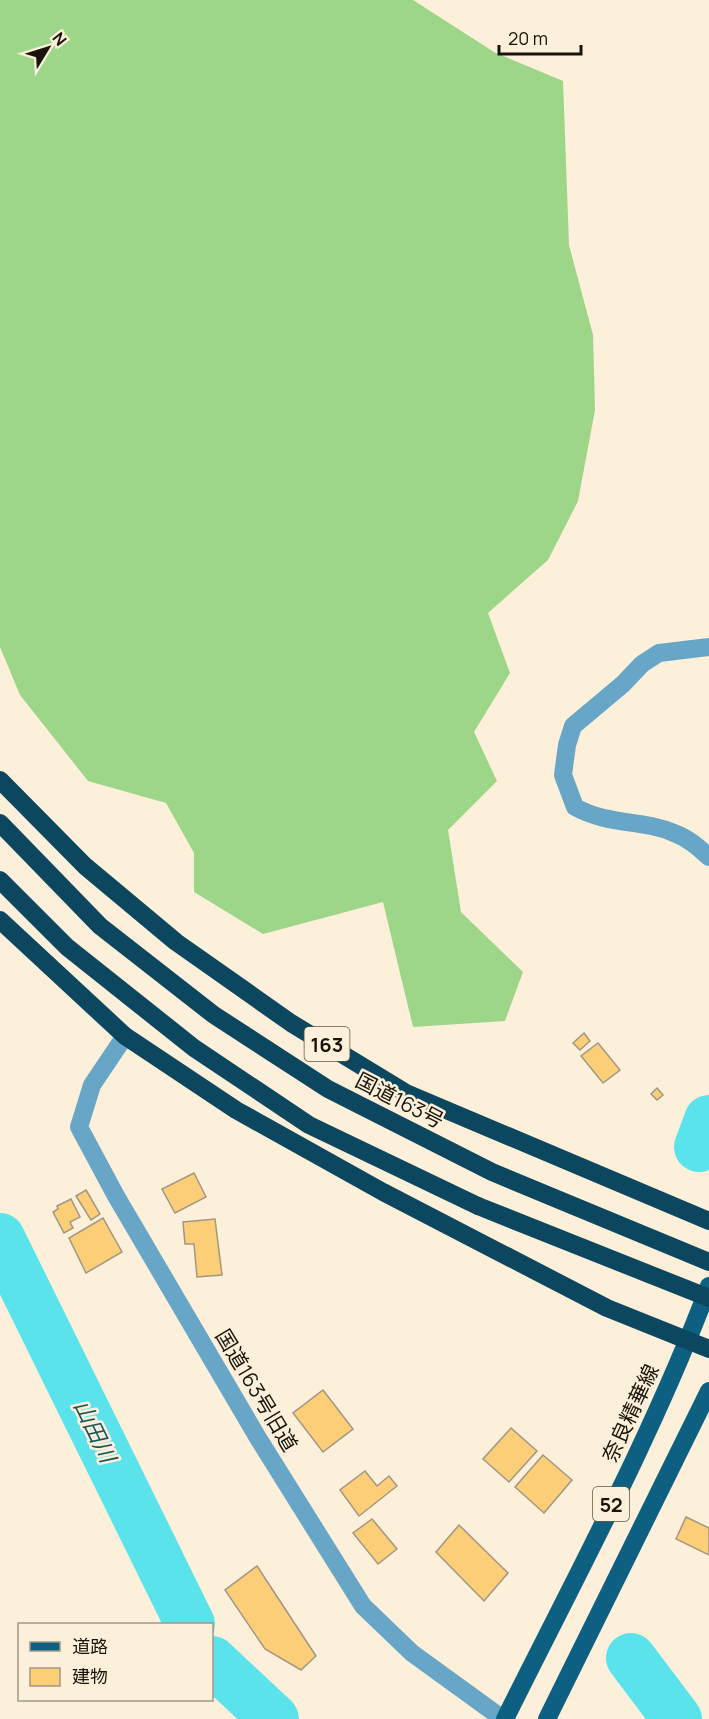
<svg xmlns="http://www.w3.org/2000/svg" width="709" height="1719" font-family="Manrope,'Noto Sans JP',sans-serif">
  <rect width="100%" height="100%" fill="#fcf0da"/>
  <path fill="#9dd589" d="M 0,0 L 413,0 L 494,52 L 563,81 L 569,245 L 593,335 L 595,410 L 578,501 L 548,560 L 488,613 L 510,673 L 474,732 L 497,781 L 448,830 L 461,912 L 523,972 L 505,1021 L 413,1027 L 383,902 L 263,934 L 194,892 L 194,853 L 166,803 L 88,781 L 20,695 L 0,647 Z"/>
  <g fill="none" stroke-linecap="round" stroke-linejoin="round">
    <g stroke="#5be3ec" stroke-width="50">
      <path d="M 699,1147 L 709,1120"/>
      <path d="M 0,1238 L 190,1624"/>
      <path d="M 631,1658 L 677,1719"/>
      <path d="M 212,1661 L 274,1719"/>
    </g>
  </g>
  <g fill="#fbce77" stroke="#a29783" stroke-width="1.5">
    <path d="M 584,1033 L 590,1041 L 580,1050 L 573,1043 Z"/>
    <path d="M 598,1043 L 620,1070 L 603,1083 L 581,1056 Z"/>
    <path d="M 657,1088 L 663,1095 L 657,1100 L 651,1094 Z"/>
    <path d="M 194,1173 L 206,1197 L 175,1213 L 162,1189 Z"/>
    <path d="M 86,1190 L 100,1214 L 91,1220 L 76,1196 Z"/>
    <path d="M 71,1199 L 80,1217 L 70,1222 L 73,1228 L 64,1233 L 53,1212 L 58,1209 L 57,1206 Z"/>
    <path d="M 103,1218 L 122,1252 L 86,1273 L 69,1238 Z"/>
    <path d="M 215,1219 L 222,1275 L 197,1277 L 194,1244 L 185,1244 L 183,1222 Z"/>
    <path d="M 323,1390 L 353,1429 L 323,1452 L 293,1413 Z"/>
    <path d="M 511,1428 L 537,1451 L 509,1482 L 483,1459 Z"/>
    <path d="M 543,1455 L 572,1480 L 544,1513 L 515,1487 Z"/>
    <path d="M 365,1471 L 377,1486 L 389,1476 L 397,1486 L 359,1516 L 340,1490 Z"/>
    <path d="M 686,1517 L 709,1528 L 709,1555 L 676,1539 Z"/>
    <path d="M 372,1519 L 397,1549 L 378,1564 L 353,1533 Z"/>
    <path d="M 459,1525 L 508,1573 L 484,1601 L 436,1552 Z"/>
    <path d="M 257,1566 L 316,1656 L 301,1670 L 265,1649 L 225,1590 Z"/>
  </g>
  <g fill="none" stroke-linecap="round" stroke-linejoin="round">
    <g stroke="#68a6c7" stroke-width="18">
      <path d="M 709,647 L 659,653 L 642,664 L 623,684 L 573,726 L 567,745 L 563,775 L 575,807 C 609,826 643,819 674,833 C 688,838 698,847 709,857"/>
      <path d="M 125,1036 L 92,1085 L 79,1127 L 116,1196 L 258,1438 L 363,1606 L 412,1653 L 503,1719"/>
    </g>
    <g stroke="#0e6082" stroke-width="18">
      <path d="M 505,1719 C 576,1576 653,1435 709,1286"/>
      <path d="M 547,1719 L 709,1391"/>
    </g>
    <g stroke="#0c465f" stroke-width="18">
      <path d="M 0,780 L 85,866 L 176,942 L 291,1023 L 406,1093 L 709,1221"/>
      <path d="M 0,823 L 100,926 L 214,1015 L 328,1089 L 492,1172 L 709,1262"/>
      <path d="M 0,880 L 67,947 L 194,1048 L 309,1125 L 478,1206"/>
      <path d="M 0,920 L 125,1036 L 236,1110 L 383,1192 L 607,1308 L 709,1349"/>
    </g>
    <path stroke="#0c465f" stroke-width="18" d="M 478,1206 L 709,1298"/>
  </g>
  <g text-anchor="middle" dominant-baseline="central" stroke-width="5" stroke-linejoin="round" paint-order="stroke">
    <g fill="#fcf0da" stroke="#5c564a" stroke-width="1.5">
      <rect x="304.5" y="1027" width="45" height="34" rx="4.5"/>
      <rect x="593" y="1487" width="36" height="34" rx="4.5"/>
    </g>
    <g font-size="20" font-weight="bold" fill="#18140c">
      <text x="327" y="1044">163</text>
      <text x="611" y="1504">52</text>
    </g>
    <g font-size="21" fill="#18140c" stroke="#fcf0da">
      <text transform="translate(400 1100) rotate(27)">国道163号</text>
      <text transform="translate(257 1390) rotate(59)">国道163号旧道</text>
      <text transform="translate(630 1413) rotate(-65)">奈良精華線</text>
    </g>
    <g font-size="22" font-style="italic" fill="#1a5458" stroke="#fcf0da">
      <text transform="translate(95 1431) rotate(64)">山田川</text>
    </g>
  </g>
  <rect x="18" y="1623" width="195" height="78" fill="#fcf0da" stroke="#a19888" stroke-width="1.5"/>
  <rect x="30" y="1642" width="30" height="9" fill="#0e6082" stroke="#a19888" stroke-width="1.5"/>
  <text x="72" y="1653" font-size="18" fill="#18140c">道路</text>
  <rect x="30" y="1668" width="30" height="18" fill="#fbce77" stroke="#a19888" stroke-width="1.5"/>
  <text x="72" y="1683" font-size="18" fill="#18140c">建物</text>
  <g transform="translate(48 48) rotate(52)" stroke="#fcf0da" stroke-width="4.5" paint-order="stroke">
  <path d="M0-4.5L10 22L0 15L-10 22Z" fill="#18140c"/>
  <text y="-9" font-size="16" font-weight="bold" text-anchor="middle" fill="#18140c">N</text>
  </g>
  <path d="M499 45v9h82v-9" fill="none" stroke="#18140c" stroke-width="3"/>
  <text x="508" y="45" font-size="18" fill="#18140c" stroke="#fcf0da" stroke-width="4.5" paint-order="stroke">20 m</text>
</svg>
